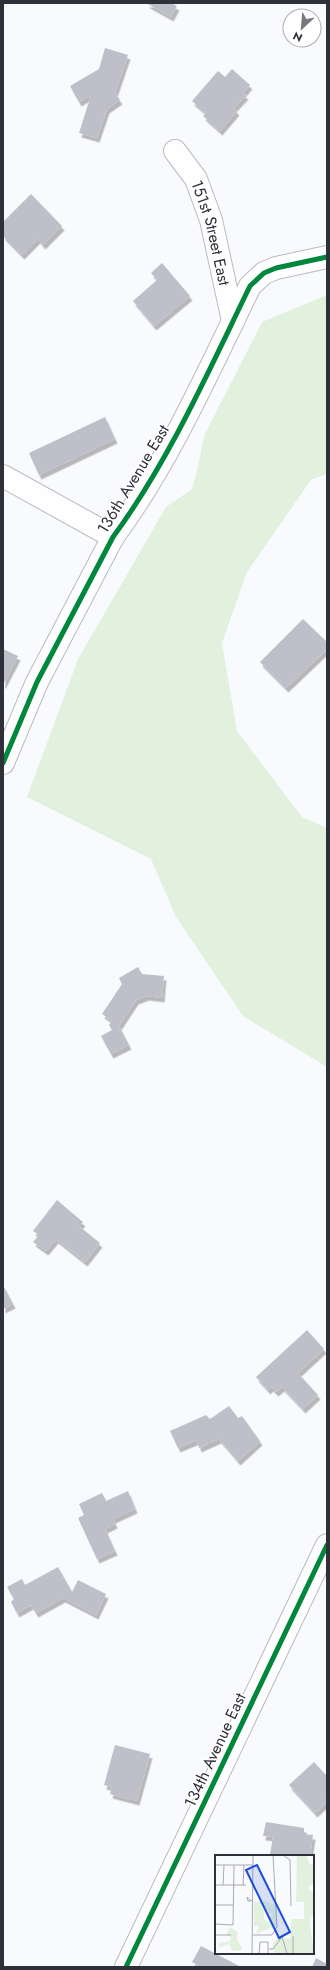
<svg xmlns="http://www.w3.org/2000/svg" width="330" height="1970" font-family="Jost,sans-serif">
  <defs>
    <filter id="shadow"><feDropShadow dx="2.5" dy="4.5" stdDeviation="0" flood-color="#0004"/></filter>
  </defs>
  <rect width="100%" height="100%" fill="#f9fafe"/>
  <path fill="#e1f1de" d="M 327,295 L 327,474 L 311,480 L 247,572 L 222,643 L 237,731 L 302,817 L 327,828 L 327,1067 L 243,1016 L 176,917 L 151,859 L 27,797 L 78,659 L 166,507 L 192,489 L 198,467 L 204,436 L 262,322 Z"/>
  <g fill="#bebfc9" filter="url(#shadow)">
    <path d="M 146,3 L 171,3 L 177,6 L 171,17 Z"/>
    <path d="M 105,48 L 128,55 L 115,93 L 120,100 L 107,109 L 97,138 L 79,133 L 91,95 L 79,102 L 70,86 L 99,69 Z"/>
    <path d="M 232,69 L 250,85 L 243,93 L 246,95 L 234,108 L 237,111 L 220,131 L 203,116 L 206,113 L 192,101 L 218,71 L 225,77 Z"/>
    <path d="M 31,194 L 62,226 L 43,245 L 38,239 L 22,255 L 3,236 L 3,222 Z"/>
    <path d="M 162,263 L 190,296 L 154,326 L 133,301 L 157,280 L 151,273 Z"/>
    <path d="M 105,417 L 115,439 L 39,475 L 29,453 Z"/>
    <path d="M 303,619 L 327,642 L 327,649 L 286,688 L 260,662 Z"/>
    <path d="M 3,649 L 18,656 L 3,685 Z"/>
    <path d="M 138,967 L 142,974 L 164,976 L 162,998 L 147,996 L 136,1000 L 119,1026 L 129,1045 L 111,1054 L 101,1036 L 112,1030 L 109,1025 L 112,1021 L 102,1014 L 122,984 L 119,978 Z"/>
    <path d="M 57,1200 L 83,1222 L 79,1226 L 100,1243 L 85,1262 L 56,1239 L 46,1251 L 33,1242 L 39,1235 L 33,1231 Z"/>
    <path d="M 3,1285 L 13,1304 L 3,1309 Z"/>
    <path d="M 307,1330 L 324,1349 L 298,1373 L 318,1395 L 303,1409 L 282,1387 L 276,1392 L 271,1387 L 268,1390 L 256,1377 Z"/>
    <path d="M 229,1406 L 238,1418 L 242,1416 L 260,1441 L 238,1461 L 219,1439 L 199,1448 L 197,1440 L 178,1448 L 170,1431 L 206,1415 L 210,1419 Z"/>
    <path d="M 128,1491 L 135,1509 L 113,1519 L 115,1524 L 105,1529 L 115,1551 L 97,1559 L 78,1518 L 84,1515 L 79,1504 L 102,1493 L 106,1501 Z"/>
    <path d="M 58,1567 L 72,1592 L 78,1580 L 106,1594 L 96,1615 L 63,1598 L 36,1613 L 31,1605 L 17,1613 L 11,1602 L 14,1599 L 7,1587 L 22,1579 L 25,1585 Z"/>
    <path d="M 115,1745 L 150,1754 L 137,1801 L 110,1794 L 112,1787 L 104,1785 Z"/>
    <path d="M 314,1762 L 327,1776 L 327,1792 L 324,1795 L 327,1798 L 327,1802 L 315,1813 L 289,1785 Z"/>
    <path d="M 266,1822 L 304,1828 L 304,1834 L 313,1835 L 310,1856 L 284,1856 L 270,1854 L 273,1837 L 263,1836 Z"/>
    <path d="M 201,1946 L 241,1967 L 201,1967 L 192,1962 Z"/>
    <path d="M 316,1958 L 327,1964 L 327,1967 L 312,1967 Z"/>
  </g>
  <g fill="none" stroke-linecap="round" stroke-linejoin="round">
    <defs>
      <g id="minor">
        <path id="s1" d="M 175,151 L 196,179 L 211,220 L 233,321"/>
        <path d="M 3,476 L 113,537"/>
        <path d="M 3,763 L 37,682 L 113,537 C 169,461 209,370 250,286 L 264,273 L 276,268 L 327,257"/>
        <path d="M 126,1967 L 327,1545"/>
      </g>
    </defs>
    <use href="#minor" stroke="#babbc2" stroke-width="24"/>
    <use href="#minor" stroke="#fefeff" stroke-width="22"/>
    <defs>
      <g id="cycleway">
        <path d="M 3,763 L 37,682 L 113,537 C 169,461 209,370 250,286 L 264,273 L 276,268 L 327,257"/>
        <path d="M 126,1967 L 327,1545"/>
      </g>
    </defs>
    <use href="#cycleway" stroke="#fff" stroke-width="8"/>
    <use href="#cycleway" stroke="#00873e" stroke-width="5"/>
  </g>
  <g text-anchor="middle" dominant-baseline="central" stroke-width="3" stroke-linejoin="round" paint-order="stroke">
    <g font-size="16" fill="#30303b" stroke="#fff">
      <text stroke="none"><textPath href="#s1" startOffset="91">151st Street East</textPath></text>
      <text transform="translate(133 479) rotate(-59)">136th Avenue East</text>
      <text transform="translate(215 1750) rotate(-65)">134th Avenue East</text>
    </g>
  </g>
  <g transform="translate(215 1855)">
    <rect width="99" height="99" fill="#f9fafe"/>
    <path d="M 82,0 L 91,0 L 95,9 L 99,11 L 99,28 L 93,33 L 99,39 L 99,55 L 95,67 L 99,99 L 59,99 L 58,88 L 63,83 L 76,83 L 76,64 L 89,64 L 89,47 L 81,47 ZM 50,46 L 61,50 L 61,71 L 41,79 L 44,71 L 39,71 L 39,47 ZM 49,54 L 57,59 L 54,68 L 49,64 ZM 15,72 L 23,77 L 22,84 L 28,95 L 17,96 L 14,89 L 4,92 L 4,88 L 15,86 L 16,83 L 11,79 Z" fill="#e1f1de" fill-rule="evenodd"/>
    <path fill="none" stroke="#a9a9b0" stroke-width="1" d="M 35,0 L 68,0 L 75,5 L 76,51M 0,10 L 38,10M 0,30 L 31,30M 8,30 L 9,10M 28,30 L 29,10M 36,46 L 32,42 L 33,46 L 36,46 L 37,45 L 38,45M 0,50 L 18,50M 0,69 L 18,70 L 19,10M 0,80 L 16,80M 38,80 L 57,80 L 62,72 L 58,0M 54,94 L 58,94 L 67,82 L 72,99M 37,99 L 38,0M 44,99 L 45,87 L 53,87 L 53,99M 78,99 L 78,81"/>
    <path fill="#1d4ed8" fill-opacity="0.15" stroke="#1d4ed8" stroke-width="2" d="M 42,10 L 75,77 L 64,83 L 31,15 Z"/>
    <rect width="99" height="99" fill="none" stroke="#30303b" stroke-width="2"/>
  </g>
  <rect width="330" height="1970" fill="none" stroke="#30303b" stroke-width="8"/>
  <g transform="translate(302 28) rotate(206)"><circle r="19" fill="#ffffff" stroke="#acacb1"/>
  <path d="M0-3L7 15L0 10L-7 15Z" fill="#76777f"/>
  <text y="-6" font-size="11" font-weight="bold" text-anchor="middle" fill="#30303b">N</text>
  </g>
</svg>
